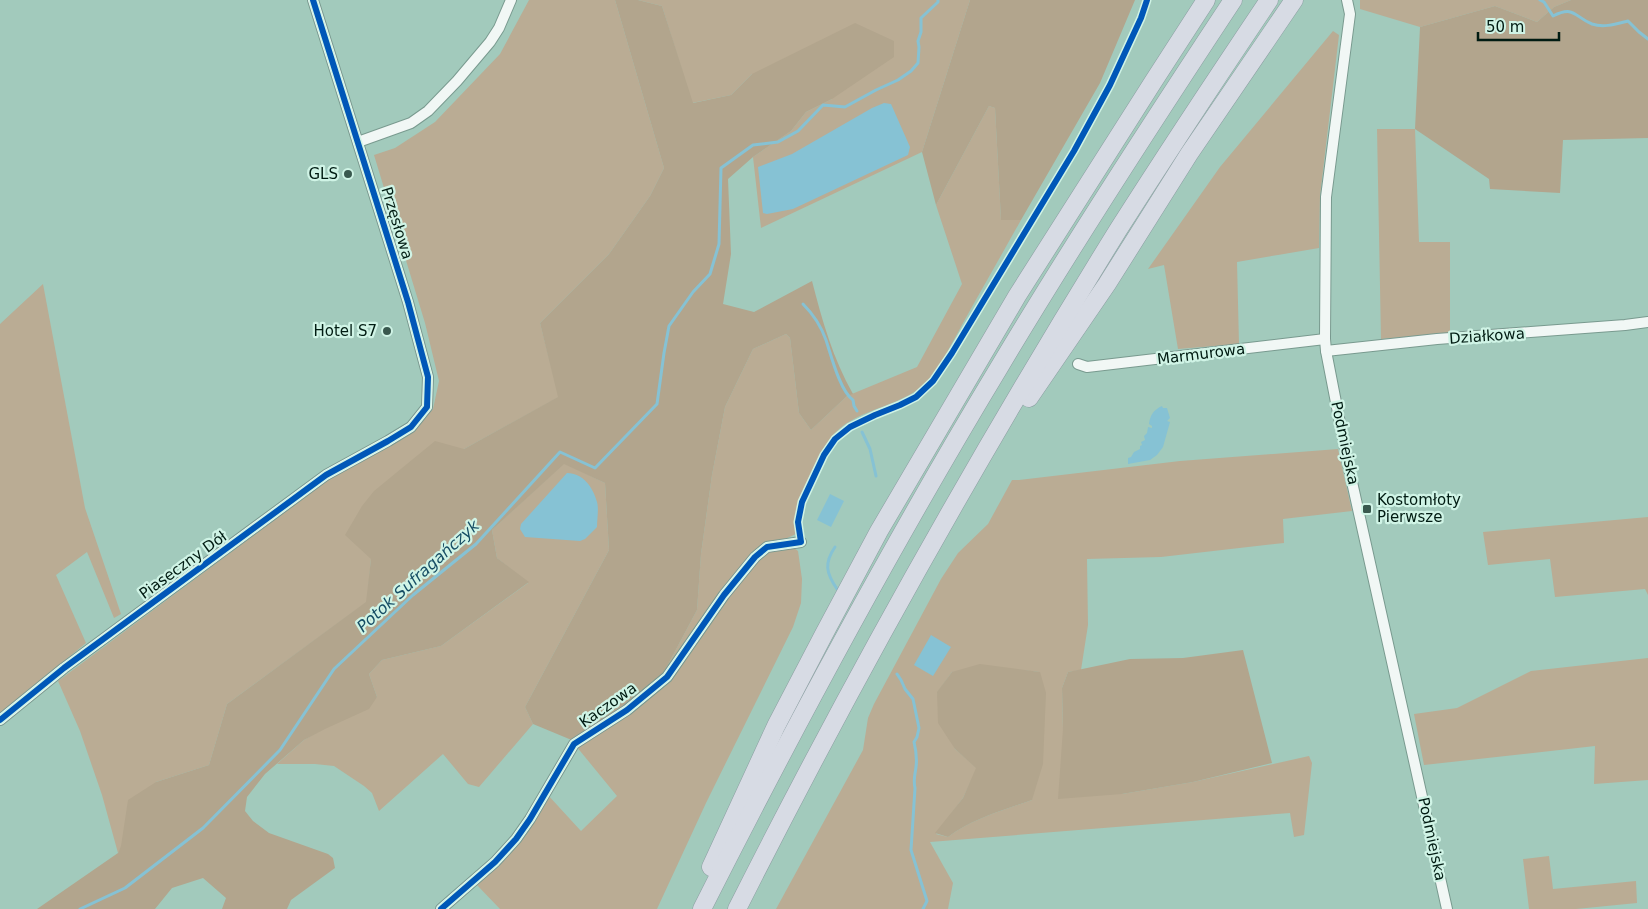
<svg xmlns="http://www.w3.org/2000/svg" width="1648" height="909" font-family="'DejaVu Sans',sans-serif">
  <rect width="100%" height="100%" fill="#a2cabc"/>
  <g fill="#baac94" fill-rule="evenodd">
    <path d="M 529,0 L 615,0 L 664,168 L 650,196 L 609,254 L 540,323 L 559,397 L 464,449 L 371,559 L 367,602 L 227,704 L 209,765 L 156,782 L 118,853 L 102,795 L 80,731 L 58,681 L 329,479 L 389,446 L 411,432 L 433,409 L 439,381 L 425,323 L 374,155 L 395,148 L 435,122 L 500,54 Z"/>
    <path d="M 638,0 L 970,0 L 922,152 L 761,228 L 753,157 L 791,131 L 806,112 L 832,99 L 752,74 L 731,95 L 692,103 L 662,6 Z"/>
    <path d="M 1360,0 L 1571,0 L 1554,7 L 1537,22 L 1495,6 L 1420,27 L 1360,9 Z"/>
    <path d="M 1333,31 L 1339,35 L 1320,196 L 1319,248 L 1237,262 L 1239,344 L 1178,349 L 1164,265 L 1148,269 L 1220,167 Z"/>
    <path d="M 989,106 L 995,108 L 1001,220 L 1021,220 C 1002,254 982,289 963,323 C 953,341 943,362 930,378 C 905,408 861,406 835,433 C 823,446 816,463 809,479 C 800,497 793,514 796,534 L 783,540 L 721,591 L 664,672 L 697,610 L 701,554 L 712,475 L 725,407 L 753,349 L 786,334 L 790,338 L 799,413 L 811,430 L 847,396 L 917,367 L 962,284 L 936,205 Z"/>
    <path d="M 1377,129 L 1415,129 L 1419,242 L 1450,242 L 1450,333 L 1381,339 Z"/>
    <path d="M 43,284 L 85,508 L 121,614 L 114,618 L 87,552 L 56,575 L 86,643 L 0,714 L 0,324 Z"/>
    <path d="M 1338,449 L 1352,511 L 1283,519 L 1284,543 L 1161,557 L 1087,559 L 1088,625 L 1081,670 L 1068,672 L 1062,688 L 1063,729 L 1122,794 L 1193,782 L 1309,756 L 1312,763 L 1304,835 L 1294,837 L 1290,813 L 930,842 L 953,883 L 948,909 L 776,909 L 863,750 L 868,718 L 874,704 L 941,579 L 958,553 L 988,524 L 1012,480 L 1019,480 L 1180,461 ZM 1010,669 L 1039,672 L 1032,800 C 1006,809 969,820 948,837 L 936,834 L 963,798 L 977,768 L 955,749 L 937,693 L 952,672 Z"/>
    <path d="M 564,463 L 605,483 L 609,550 L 525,707 L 533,724 L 479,787 L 468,784 L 443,754 L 379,811 L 372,793 L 364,786 L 334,766 L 315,764 L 277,764 L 304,740 L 377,697 L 369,674 L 382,660 L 441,646 L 528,583 L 497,558 L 492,530 Z"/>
    <path d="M 1648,517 L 1648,595 L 1645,589 L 1555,597 L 1550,559 L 1488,565 L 1483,532 Z"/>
    <path d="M 794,548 L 798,551 L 802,579 L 801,603 L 793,627 L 706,803 L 657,909 L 500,909 L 475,883 L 547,794 L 581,831 L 617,796 L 576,746 L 670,680 L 727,597 L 758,560 L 770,552 Z"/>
    <path d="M 1648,658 L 1648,780 L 1594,784 L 1595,746 L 1424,765 L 1414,714 L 1457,708 L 1531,671 Z"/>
    <path d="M 1549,856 L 1553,889 L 1636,881 L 1637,903 L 1576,909 L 1529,909 L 1523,859 Z"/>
  </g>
  <g fill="#b2a58d">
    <path d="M 615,0 L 638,0 L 662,6 L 693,103 L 731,95 L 752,74 L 855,23 L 894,41 L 894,57 L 832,99 L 806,112 L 791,131 L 753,157 L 728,179 L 731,254 L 723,304 L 754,312 L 812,281 C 822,320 833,359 853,394 L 847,396 L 811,430 L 799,413 L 790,338 L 786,334 L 753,349 L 725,407 L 712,475 L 701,554 L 697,610 L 664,672 L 624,707 L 574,741 L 533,724 L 525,707 L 609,550 L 605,483 L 564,464 L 492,530 L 497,558 L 529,582 L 441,646 L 382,660 L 369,674 L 377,697 L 369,709 L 325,729 L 304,740 L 265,774 L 247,797 L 245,811 L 253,821 L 269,833 L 328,854 L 333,858 L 335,868 L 291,900 L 287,909 L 222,909 L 226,898 L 203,878 L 172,888 L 155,909 L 37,909 L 118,853 L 121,846 L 128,800 L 156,782 L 209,765 L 227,704 L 366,602 L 371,559 L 345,535 L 362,506 L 374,491 L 435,441 L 464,449 L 558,397 L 540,323 L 609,254 L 650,196 L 664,168 Z"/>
    <path d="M 970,0 L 1135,0 L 1100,83 L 1021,220 L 1001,220 L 995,108 L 989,106 L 936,205 L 922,152 Z"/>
    <path d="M 1571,0 L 1648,0 L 1648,138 L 1563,140 L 1560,193 L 1490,189 L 1489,179 L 1415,129 L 1420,27 L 1495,6 L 1537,22 L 1554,7 Z"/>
    <path d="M 1243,650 L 1272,763 L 1193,782 L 1122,794 L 1058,799 L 1063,729 L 1062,688 L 1068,672 L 1130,659 L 1183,658 Z"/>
    <path d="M 980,664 L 1040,672 L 1046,693 L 1043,764 L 1032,800 C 1006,809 969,820 948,837 L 935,833 L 963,798 L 976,768 L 955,749 L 938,723 L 937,692 L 952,672 Z"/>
  </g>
  <g fill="#86c2d4">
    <path d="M 884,103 L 891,104 L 910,147 L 908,155 L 793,209 L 767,214 L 763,213 L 758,167 L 792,154 L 872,108 Z"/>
    <path d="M 1162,406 L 1163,408 L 1167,408 L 1170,418 L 1167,421 L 1170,422 L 1163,447 L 1157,455 L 1150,460 L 1128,464 L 1128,458 L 1131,457 L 1134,452 L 1140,449 L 1140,446 L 1142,445 L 1141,442 L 1145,440 L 1144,436 L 1147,433 L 1148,427 L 1152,428 L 1152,426 L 1149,424 C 1150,416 1153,410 1162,406 Z"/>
    <path d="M 567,473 C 583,473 593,487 597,502 C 599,509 597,519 597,527 L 585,539 L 580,541 L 525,537 L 520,529 L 521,524 Z"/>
    <path d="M 830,494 L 844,501 L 831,527 L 817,520 Z"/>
    <path d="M 931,635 L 951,647 L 933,676 L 914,665 Z"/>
  </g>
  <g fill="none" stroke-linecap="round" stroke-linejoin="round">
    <g stroke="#86c2d4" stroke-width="3">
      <path d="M 1540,0 L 1544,2 L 1553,16 C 1575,5 1574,17 1592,24 C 1604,28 1616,24 1628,21 L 1639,32 L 1648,39"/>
      <path d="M 803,304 C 813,314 821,326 826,340 C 831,355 840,391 853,400 L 854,406 L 857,411"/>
      <path d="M 862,432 L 870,449 L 876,476"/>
      <path d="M 835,547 C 824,563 826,573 837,589"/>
      <path d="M 897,674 L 901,680 L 905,689 L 913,699 L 919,728 L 917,737 L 914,742 C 916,750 917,759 916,767 C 915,775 913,780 915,788 L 911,850 L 927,901 L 923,909"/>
      <path d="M 80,909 L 125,888 L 203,828 L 280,750 L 334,669 L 413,595 L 476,544 L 560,452 L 595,468 L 657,404 L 664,353 L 669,326 L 693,292 L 710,274 L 719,244 L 721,168 L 753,145 L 778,142 L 798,131 L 823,105 L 845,107 L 876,90 L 898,80 L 911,71 L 918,63 L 919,47 L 918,41 L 921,32 L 921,18 L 938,2 L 938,0"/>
    </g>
    <defs>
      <g id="street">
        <path d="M 1347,0 L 1350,14 L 1326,197 L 1325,339 L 1326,351 L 1348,464 L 1447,909"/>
        <path d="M 358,142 L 411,123 L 428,111 L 457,81 L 490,42 L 499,28 L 511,0"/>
        <path d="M 1326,351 L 1437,339 L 1625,325 L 1648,322"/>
        <path d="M 1078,364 L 1087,367 L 1325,339"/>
        <path d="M 0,720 L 64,668 L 326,475 L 388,441 L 411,427 L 427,407 L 428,377 L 408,302 L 313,0"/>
        <path d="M 441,909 L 495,862 L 516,839 L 530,819 L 574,744 L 627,710 L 667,677 L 724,595 L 755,557 L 767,547 L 801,542"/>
      </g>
      <g id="highway">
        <path d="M 1029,398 L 1107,284 L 1189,154 L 1294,0"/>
        <path d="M 711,867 L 776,726 L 824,634 L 879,531 L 1017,296 L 1153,82 L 1206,0"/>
        <path d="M 702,909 C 795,725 893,543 1000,366 C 1074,242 1153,121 1233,0"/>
        <path d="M 737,909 C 854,677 981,451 1118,230 C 1167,153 1218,76 1269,0"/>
      </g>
    </defs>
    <use href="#street" stroke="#799a8f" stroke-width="12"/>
    <use href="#highway" stroke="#8b9da1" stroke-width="19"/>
    <use href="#street" stroke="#f1f7f5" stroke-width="10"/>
    <use href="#highway" stroke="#d7dbe4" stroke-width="18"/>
    <defs>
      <g id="cycleway">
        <path d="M 0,720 L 64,668 L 326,475 L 388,441 L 411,427 L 427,407 L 428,377 L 408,302 L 313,0"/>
        <path d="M 441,909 L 495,862 L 516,839 L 530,819 L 574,744 L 627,710 L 667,677 L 724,595 L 755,557 L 767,547 L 801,542 L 798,522 L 802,502 L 824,455 L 835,439 L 850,427 L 875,415 L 900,405 L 916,397 L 933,381 L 952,353 L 1074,151 L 1110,85 L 1141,18 L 1147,0"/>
      </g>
    </defs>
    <use href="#cycleway" stroke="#d0f4e6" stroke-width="9"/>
    <use href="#cycleway" stroke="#0057b8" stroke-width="6"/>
  </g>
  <g fill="#39584e" stroke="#d0f4e6" stroke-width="2">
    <circle cx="348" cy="174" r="5"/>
    <circle cx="387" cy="331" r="5"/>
    <rect x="1362" y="504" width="10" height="10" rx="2.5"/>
  </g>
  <g text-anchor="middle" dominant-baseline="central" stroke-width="4.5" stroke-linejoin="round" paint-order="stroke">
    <g font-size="15" fill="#001b12" stroke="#d0f4e6" text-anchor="end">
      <text x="338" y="174">GLS</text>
      <text x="377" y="331">Hotel S7</text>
      <text x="1377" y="500" text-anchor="start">Kostomłoty<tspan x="1377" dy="17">Pierwsze</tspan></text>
    </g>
    <g font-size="15" fill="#001b12" stroke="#d0f4e6">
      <text transform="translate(397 223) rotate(73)">Przęsłowa</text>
      <text transform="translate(1487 336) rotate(-4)">Działkowa</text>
      <text transform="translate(1201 354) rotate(-7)">Marmurowa</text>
      <text transform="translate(1345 443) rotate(78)">Podmiejska</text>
      <text transform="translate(183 565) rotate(-36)">Piaseczny Dół</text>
      <text transform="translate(608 705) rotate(-35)">Kaczowa</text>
      <text transform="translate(1432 839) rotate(78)">Podmiejska</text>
    </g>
    <g font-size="16" font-style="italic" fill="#164d64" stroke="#d0f4e6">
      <text transform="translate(418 576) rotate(-42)">Potok Sufragańczyk</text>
    </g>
  </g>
  <path d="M1478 32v8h81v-8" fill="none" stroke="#001b12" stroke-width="2.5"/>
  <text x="1486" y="32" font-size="15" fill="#001b12" stroke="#d0f4e6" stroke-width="4" paint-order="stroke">50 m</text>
</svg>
